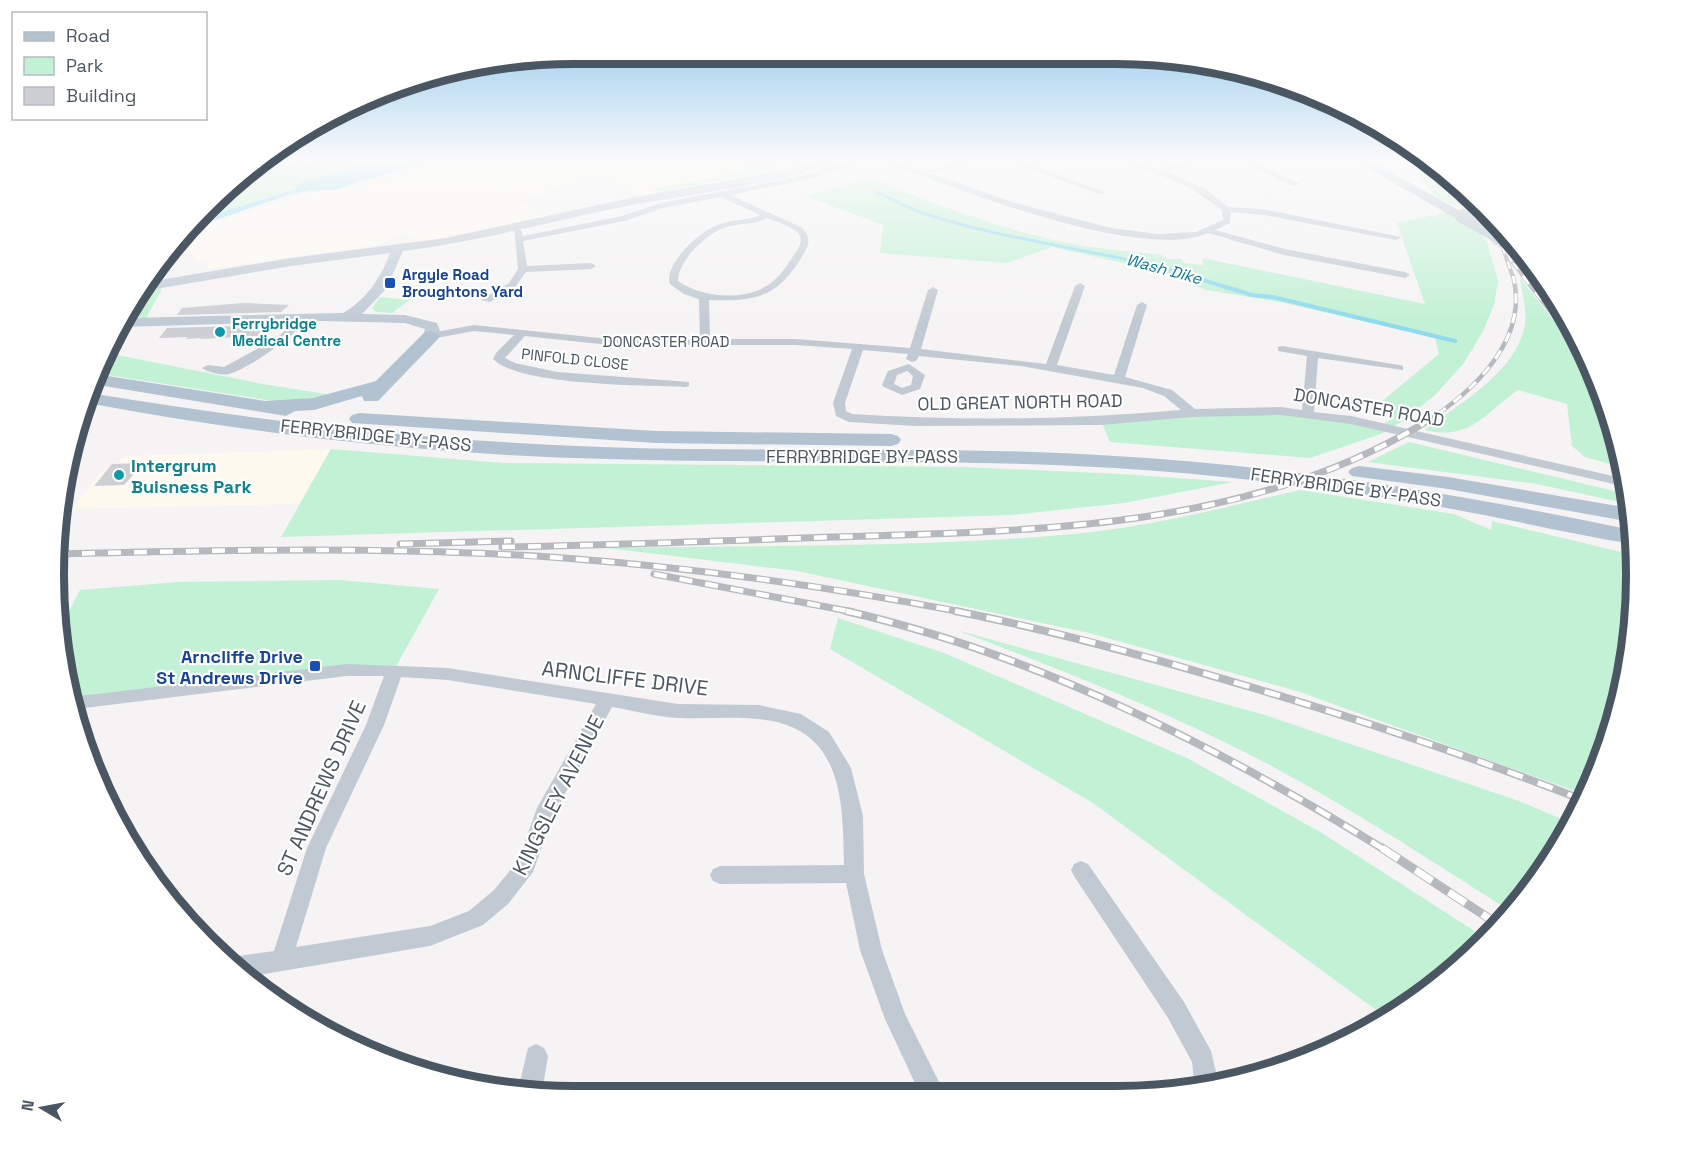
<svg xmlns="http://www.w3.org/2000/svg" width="1690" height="1150" font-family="'Space Grotesk',sans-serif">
  <rect width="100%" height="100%" fill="#f5f3f3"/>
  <g fill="#fdf9ef">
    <path d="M 445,160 L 785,160 L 799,165 L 786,163 L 778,165 L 779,169 L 776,171 L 639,196 L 598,175 L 520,200 L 543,217 L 427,240 L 413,239 L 405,232 L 393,235 L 390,239 L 378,245 L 208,269 L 207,261 L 198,261 L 189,250 L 165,255 L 192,229 L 319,191 L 337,190 L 356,185 L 358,187 Z"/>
    <path d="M 331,449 L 299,504 L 72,509 L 99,474 L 126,456 Z"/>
  </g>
  <g fill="#c3f1d5">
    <path d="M 315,160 L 383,160 L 206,217 L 245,181 L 261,178 Z"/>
    <path d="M 753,160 L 762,160 L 777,166 L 779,169 L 663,191 L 650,189 L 717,178 L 744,168 L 738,165 Z"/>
    <path d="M 1406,160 L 1417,160 L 1460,208 L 1437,198 Z"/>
    <path d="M 870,178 C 929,202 990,225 1053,240 C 1089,248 1125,251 1162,255 L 1167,259 L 1181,259 L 1184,263 L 1203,265 L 1202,258 L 1425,304 L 1397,223 L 1448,212 L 1476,228 L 1487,242 L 1498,281 L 1494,305 L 1483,331 L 1464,363 L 1435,395 L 1403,421 L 1381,434 L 1310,458 L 1110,442 L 1101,421 L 1281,411 L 1381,425 L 1394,418 L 1380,403 L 1439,354 L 1435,338 L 1285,303 L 1206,290 L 1161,272 L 1052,247 L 1007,263 L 880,253 L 883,225 L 805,196 Z"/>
    <path d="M 1520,278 L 1593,370 L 1624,468 L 1585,457 L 1572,446 L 1567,404 L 1518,390 C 1484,414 1470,441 1425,430 C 1460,403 1517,372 1525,324 C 1527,310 1522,293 1520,278 Z"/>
    <path d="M 160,288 L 162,289 L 146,318 L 131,316 L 142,292 Z"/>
    <path d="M 380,297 L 410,300 L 392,313 L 376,312 L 372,308 Z"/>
    <path d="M 107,353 L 263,384 L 331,395 L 280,402 L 95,373 Z"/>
    <path d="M 1409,442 L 1627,494 L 1629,504 L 1537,484 L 1368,462 Z"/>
    <path d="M 331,449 L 503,463 L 964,467 L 1122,474 L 1233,482 L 1124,503 L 1012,515 L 281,537 Z"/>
    <path d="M 1300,490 L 1454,514 L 1491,530 L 1492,521 L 1634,555 C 1641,625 1619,732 1586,795 L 1297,691 L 1089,633 L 797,571 L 607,548 C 762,545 919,548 1073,534 C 1150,527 1225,507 1300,490 Z"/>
    <path d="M 340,580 L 439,589 L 394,670 L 237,684 L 74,703 L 64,677 L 61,627 L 80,590 L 178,582 Z"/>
    <path d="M 838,618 L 944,653 L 1187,758 L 1322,833 L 1487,939 L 1405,1008 L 1387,1018 L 1093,803 L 830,649 Z"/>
    <path d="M 956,630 L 1265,715 L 1519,801 L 1571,823 L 1548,864 L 1510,911 C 1416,851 1321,788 1220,740 C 1134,698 1045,664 956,630 Z"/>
  </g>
  <g fill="#90daee">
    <path d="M 266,160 L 315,160 L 242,183 Z"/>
    <path d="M 383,160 L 431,160 L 334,190 L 308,191 L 288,195 L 195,227 L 206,217 L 295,189 L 300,183 Z"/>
  </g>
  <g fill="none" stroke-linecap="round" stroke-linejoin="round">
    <g stroke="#90daee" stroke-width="3">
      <path d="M 798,160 L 802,161"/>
      <path d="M 876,192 C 893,199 909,209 926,214 C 1014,243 1107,250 1195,277"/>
    </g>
    <path stroke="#90daee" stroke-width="4" d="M 1190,276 L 1252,295 L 1273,297 L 1455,341"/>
  </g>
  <g fill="#cdcfd5">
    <path d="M 244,303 L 289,305 L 281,312 L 177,315 L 182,308 Z"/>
    <path d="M 269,325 L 258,336 L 200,339 L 201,338 L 186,339 L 188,337 L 159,338 L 167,328 Z"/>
    <path d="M 144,463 L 124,485 L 94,486 L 112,464 Z"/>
  </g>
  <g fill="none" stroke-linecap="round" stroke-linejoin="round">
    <g fill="#c1cad2" fill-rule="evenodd">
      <path d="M 855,160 L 867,160 L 809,179 L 730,195 L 801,227 C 811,237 810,243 803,255 C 778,297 756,302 709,300 L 710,339 L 796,339 L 910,348 L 928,290 L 933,287 L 938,290 L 921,349 L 1046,364 L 1075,286 L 1080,283 L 1085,286 L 1057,365 L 1114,375 L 1137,305 L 1142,302 L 1147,305 L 1125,377 L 1172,390 L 1195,409 L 1281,407 L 1302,410 L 1307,356 L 1278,351 L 1278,347 L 1282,346 L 1399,365 L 1403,366 L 1403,370 L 1318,358 L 1314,412 L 1351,416 L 1626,479 L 1627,487 L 1351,424 L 1281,415 L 1192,417 L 1101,425 L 915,426 L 849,422 L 836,416 L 833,403 L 852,349 L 796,345 L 609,345 L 525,336 L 505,358 L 515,363 L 557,372 L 689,382 L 689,386 L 685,387 C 645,385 519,386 493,359 L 496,353 L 514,335 L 474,331 L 431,339 L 426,336 L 431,333 L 474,325 L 609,339 L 700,339 L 699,299 L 684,294 L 670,284 C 663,264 702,229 720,224 C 733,219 748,221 760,215 L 721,197 L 663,208 L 624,221 L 523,241 L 527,266 L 591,263 L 596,266 L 591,269 L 526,272 L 515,287 L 490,302 L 481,300 L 509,283 L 518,269 L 514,227 L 520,227 L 523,236 L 622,216 L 661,203 L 805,175 ZM 767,218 C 776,222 796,227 800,236 C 803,244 796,251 792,258 C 786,267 780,276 771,283 C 745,302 703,298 678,281 C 678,260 707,233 726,227 C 740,223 754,225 767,218 ZM 863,350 L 908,354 L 906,359 L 912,362 L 916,361 L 919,356 L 1021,366 L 1143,388 L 1164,396 L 1181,410 C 1072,420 961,421 852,414 L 846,411 L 845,403 Z"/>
      <path d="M 884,160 C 899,160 912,171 926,170 C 944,169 959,160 978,160 L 931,173 L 1012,202 L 1111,228 L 1158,234 L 1196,232 L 1223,220 L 1222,210 L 1189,187 L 1120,160 C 1133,160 1146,169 1159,168 C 1175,166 1191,160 1208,160 L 1165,171 L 1207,190 L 1228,207 L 1263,209 L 1401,237 L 1396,240 L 1263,215 L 1231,212 L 1230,223 L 1215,230 L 1285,249 L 1405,272 L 1410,275 L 1405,278 L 1284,255 L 1208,233 C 1150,259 998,204 939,182 C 922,175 899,170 884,160 Z"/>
      <path d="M 1005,160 L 1016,160 L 1106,192 L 1099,194 Z"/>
      <path d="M 1237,160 L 1247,160 L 1300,184 L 1293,186 Z"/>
      <path d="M 301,315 L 310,317 C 295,335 252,367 229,374 C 222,376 208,372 202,368 L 208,365 L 224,367 L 277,338 Z"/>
      <path d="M 909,364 L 925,375 L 920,389 L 902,395 L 884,387 L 882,385 L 888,371 ZM 907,371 L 913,376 L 911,385 L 902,388 L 894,384 L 897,375 Z"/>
      <path d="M 347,664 L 448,668 L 678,704 L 759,705 L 801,714 L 829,732 L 851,768 L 863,816 L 864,874 L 882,950 L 905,1014 L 946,1096 L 921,1096 L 885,1019 L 860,950 L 846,883 L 720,884 L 713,881 L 710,875 L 713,869 L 720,866 L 844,865 C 843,798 842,726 758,719 C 732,716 706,719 680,718 C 658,717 635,711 612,707 L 553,816 L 533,872 L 508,904 L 483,925 L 430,946 L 252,976 L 231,961 L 239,956 L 274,951 L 307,848 L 366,725 L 384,676 L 347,676 L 76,709 L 72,697 ZM 401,677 L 448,680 L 596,704 L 537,808 L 518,861 L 494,890 L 469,911 L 430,926 L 296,947 L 326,848 L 384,725 Z"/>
      <path d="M 1081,861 L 1088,864 L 1184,1002 L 1211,1051 L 1219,1085 L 1195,1088 L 1192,1062 L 1168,1018 L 1074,876 L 1071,870 L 1074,864 Z"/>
      <path d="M 536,1044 L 544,1048 L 548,1056 L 542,1092 L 518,1090 L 528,1048 Z"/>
    </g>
    <path fill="#c1cbd6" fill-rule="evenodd" d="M 818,160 L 833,160 C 811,179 674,197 637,204 C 559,219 482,241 403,251 L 386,289 L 362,314 L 405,315 L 437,323 L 440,331 L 436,339 L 431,341 L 423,336 L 425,329 L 405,323 L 321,321 L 122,327 L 127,318 L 343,313 C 366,300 381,278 390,253 L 291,266 L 143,291 L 148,282 L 291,258 L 446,238 L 635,197 L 786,170 Z"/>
    <g fill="#b3c2d1" fill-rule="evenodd">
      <path d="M 1354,160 L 1369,160 L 1469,216 L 1462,220 L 1457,219 Z"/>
      <path d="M 431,331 L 440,336 L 437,340 L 378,401 L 364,401 L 362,396 L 314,410 L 295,411 L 286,416 L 92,384 L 95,374 L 265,401 L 313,398 L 376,381 L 425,332 Z"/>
      <path d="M 90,393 C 259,421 429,441 601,447 C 772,453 944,445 1115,456 C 1289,466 1461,494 1632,530 L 1633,544 C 1569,534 1505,518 1441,507 C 1333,488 1224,475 1115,468 C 946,458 777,464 607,459 C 433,455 259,435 87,403 Z"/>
      <path d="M 359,413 L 656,431 L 891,434 L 898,436 L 901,440 L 898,444 L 891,446 L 656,443 L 352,423 L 349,419 L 352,415 Z"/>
      <path d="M 1359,466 L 1448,477 L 1629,508 L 1631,522 L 1448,489 L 1352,476 L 1348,472 L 1352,468 Z"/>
    </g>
    <defs>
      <g id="rail-far4">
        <path d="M 1429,168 L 1496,243"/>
        <path d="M 1493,233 L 1503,249 L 1513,277"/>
        <path d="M 1513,263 L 1524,277"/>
      </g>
      <g id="rail-far3">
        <path d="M 1523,276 L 1585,355"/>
        <path d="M 1421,425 C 1471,394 1530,341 1513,276"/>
      </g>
      <g id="rail-far2">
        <path d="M 400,544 L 511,541"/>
        <path d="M 502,547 C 612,545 722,541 832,537 C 1031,531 1248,530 1424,423"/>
        <path d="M 56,554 C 225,550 395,546 564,558 C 698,568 830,587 962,612"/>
        <path d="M 654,574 L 853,612"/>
      </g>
      <g id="rail-far1">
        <path d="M 846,611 C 1039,655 1218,747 1385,850"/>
        <path d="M 955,611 C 1057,631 1157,659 1257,689 C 1367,722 1476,758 1583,800"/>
      </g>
      <path id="rail" d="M 1382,848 L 1499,925"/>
    </defs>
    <use href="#rail-far4" stroke="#b5b8bd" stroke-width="4"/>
    <use href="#rail-far3" stroke="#b5b8bd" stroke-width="4.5"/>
    <use href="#rail-far2" stroke="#b5b8bd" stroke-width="7"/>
    <use href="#rail-far1" stroke="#b5b8bd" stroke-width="8"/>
    <use href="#rail" stroke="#b5b8bd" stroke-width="9"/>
    <use href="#rail-far4" stroke="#fff" stroke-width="2" stroke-dasharray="8" stroke-linecap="butt"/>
    <use href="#rail-far3" stroke="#fff" stroke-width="3" stroke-dasharray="10" stroke-linecap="butt"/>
    <use href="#rail-far2" stroke="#fff" stroke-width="4.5" stroke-dasharray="13" stroke-linecap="butt"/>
    <use href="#rail-far1" stroke="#fff" stroke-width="5" stroke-dasharray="16" stroke-linecap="butt"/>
    <use href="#rail" stroke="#fff" stroke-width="7" stroke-dasharray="20" stroke-linecap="butt"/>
    <path stroke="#b3c2d1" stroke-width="14" d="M 1462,216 L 1511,243"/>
  </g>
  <linearGradient id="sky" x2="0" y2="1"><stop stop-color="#85c3ea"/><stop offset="0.5" stop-color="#fafafa"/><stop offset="1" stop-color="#fafafa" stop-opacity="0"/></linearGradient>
  <rect width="1690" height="321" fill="url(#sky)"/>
  <g fill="#1a4fb4" stroke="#fff" stroke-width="2">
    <rect x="384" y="277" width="12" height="12" rx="3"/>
    <rect x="309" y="660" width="12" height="12" rx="3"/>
  </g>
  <g fill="#0f9aa8" stroke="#fff" stroke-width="2">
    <circle cx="220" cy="332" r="6"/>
    <circle cx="119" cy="475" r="6"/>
  </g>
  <g text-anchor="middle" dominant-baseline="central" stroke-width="4.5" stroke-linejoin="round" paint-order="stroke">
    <g font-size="15" font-weight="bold" fill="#164399" stroke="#fff" text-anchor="start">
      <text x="402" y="274">Argyle Road<tspan x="402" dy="17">Broughtons Yard</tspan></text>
    </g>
    <g font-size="15" font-weight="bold" fill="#0d838f" stroke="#fff" text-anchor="start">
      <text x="232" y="323">Ferrybridge<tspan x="232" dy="17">Medical Centre</tspan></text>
    </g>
    <g font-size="15" fill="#4a5661" stroke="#fff">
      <text x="666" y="341">DONCASTER ROAD</text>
      <text transform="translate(575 359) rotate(6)">PINFOLD CLOSE</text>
    </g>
    <g font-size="16" font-style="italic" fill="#0c7c9b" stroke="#fff">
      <text transform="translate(1164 269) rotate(15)">Wash Dike</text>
    </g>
    <g font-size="18" fill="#4a5661" stroke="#fff">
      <text transform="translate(1020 402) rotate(-1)">OLD GREAT NORTH ROAD</text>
      <text transform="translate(1369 407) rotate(10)">DONCASTER ROAD</text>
      <text transform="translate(376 435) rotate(6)">FERRYBRIDGE BY-PASS</text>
      <text x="862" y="456">FERRYBRIDGE BY-PASS</text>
      <text transform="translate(1346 487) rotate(8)">FERRYBRIDGE BY-PASS</text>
    </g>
    <g font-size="18" font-weight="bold" fill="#0d838f" stroke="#fff" text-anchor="start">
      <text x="131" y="465">Intergrum<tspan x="131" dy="21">Buisness Park</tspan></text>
    </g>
    <g font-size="18" font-weight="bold" fill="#164399" stroke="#fff" text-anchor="end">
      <text x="303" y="656">Arncliffe Drive<tspan x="303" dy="21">St Andrews Drive</tspan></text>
    </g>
    <g font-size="21" fill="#4a5661" stroke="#fff">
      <text transform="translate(625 678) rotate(7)">ARNCLIFFE DRIVE</text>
      <text transform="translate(321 788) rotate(-66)">ST ANDREWS DRIVE</text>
      <text transform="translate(558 795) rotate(-63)">KINGSLEY AVENUE</text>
    </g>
  </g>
  <path d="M0 0H1690V1150H0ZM574 64H1116A510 510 0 0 1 1626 574V576A510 510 0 0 1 1116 1086H574A510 510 0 0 1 64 576V574A510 510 0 0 1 574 64Z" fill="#fff" fill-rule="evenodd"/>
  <path fill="none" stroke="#4a5661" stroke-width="8" d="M574 64H1116A510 510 0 0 1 1626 574V576A510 510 0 0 1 1116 1086H574A510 510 0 0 1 64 576V574A510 510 0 0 1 574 64Z"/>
  <rect x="12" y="12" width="195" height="108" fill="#ffffff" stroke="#b7bbc0" stroke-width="1.5"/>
  <rect x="24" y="32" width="30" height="9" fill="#b3c2d1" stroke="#b7bbc0" stroke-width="1.5"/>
  <text x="66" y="42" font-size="18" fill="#4a5661">Road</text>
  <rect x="24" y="57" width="30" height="18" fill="#c3f1d5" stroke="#b7bbc0" stroke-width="1.5"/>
  <text x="66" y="72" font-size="18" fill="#4a5661">Park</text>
  <rect x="24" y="87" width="30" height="18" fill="#cdcfd5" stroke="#b7bbc0" stroke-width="1.5"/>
  <text x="66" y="102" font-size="18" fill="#4a5661">Building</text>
  <g transform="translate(42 1108) rotate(280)" stroke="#ffffff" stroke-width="4.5" paint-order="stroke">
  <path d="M0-4.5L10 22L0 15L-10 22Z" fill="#4a5661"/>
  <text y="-9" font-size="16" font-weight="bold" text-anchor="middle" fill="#4a5661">N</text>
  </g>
</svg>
